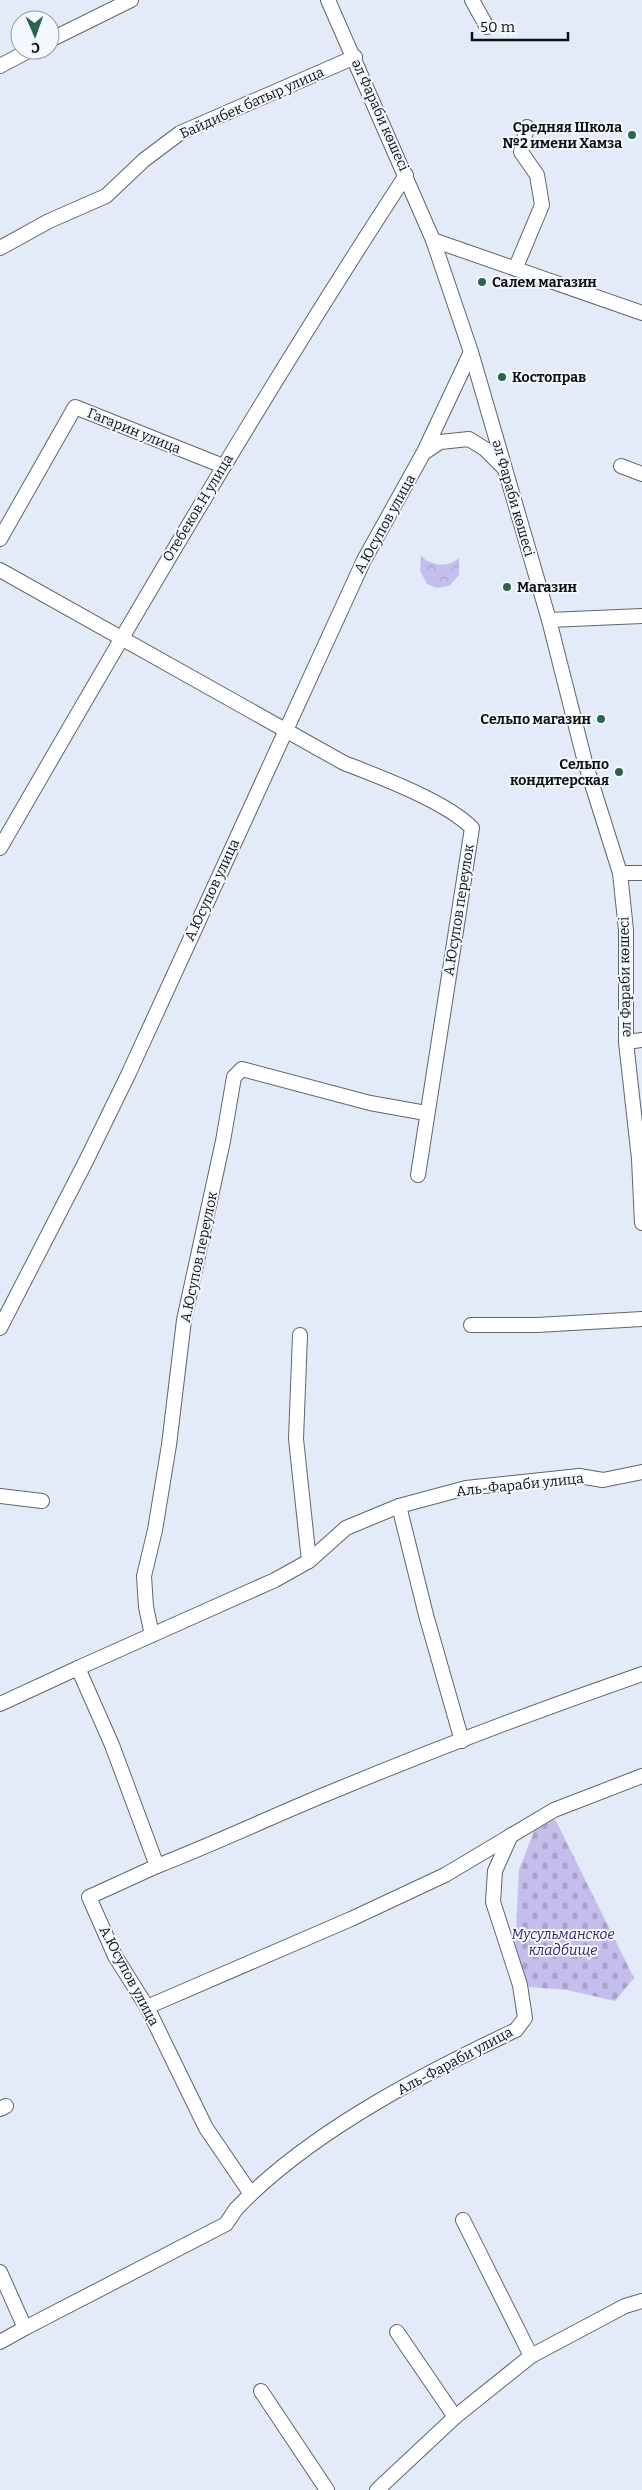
<svg xmlns="http://www.w3.org/2000/svg" width="642" height="2490" font-family="Bitter,serif">
  <defs>
    <pattern id="cemetery-stones" width="16" height="16" patternUnits="userSpaceOnUse" patternTransform="scale(1.25)"><rect width="16" height="16" fill="#c4beec"/><path d="M2 7V4a2 2 0 0 1 4 0v3zM10 15v-3a2 2 0 0 1 4 0v3z" fill="#a7a2ca"/></pattern>
    <pattern id="park-crowns" width="20" height="18" patternUnits="userSpaceOnUse" patternTransform="scale(1.25)"><rect width="20" height="18" fill="#c4beec"/><path d="M2 6a3 3 0 1 1 6 0M12 15a3 3 0 1 1 6 0" fill="none" stroke="#a7a2ca"/></pattern>
  </defs>
  <rect width="100%" height="100%" fill="#e2ebf7"/>
  <path fill="url(#cemetery-stones)" d="M 555,1819 L 634,1978 L 615,2001 L 567,1990 L 529,1987 L 515,1952 L 519,1870 L 534,1831 Z"/>
  <path fill="url(#park-crowns)" d="M 421,556 C 431,566 448,568 459,558 L 459,575 L 449,586 L 437,588 L 427,584 L 420,571 Z"/>
  <g fill="none" stroke-linecap="round" stroke-linejoin="round">
    <defs>
      <g id="street">
        <path d="M 328,0 L 433,240 L 471,352 L 549,620 L 585,762 L 620,873 L 626,930 L 626,1042 L 639,1159 L 642,1223"/>
        <path d="M 472,0 L 487,27"/>
        <path d="M 50,40 L 131,0"/>
        <path d="M 0,66 L 30,50"/>
        <path d="M 433,240 L 642,313"/>
        <path d="M 0,248 L 49,221 L 106,196 L 144,160 L 180,133 L 355,57"/>
        <path d="M 516,267 L 542,205 L 537,175 L 521,152 L 527,127"/>
        <path d="M 425,452 L 440,442 L 469,439 L 485,449 L 504,468"/>
        <path d="M 621,466 L 642,474"/>
        <path d="M 0,539 L 75,407 L 223,466"/>
        <path d="M 0,570 L 344,763 C 380,777 445,801 472,828 L 418,1175"/>
        <path d="M 549,620 L 642,616"/>
        <path d="M 0,848 C 131,621 263,394 406,175"/>
        <path d="M 620,873 L 642,873"/>
        <path d="M 626,1042 L 642,1040"/>
        <path d="M 471,1325 L 537,1325 L 642,1319"/>
        <path d="M 0,1328 L 86,1161 L 128,1075 L 364,560 L 424,452 L 471,352"/>
        <path d="M 300,1335 L 296,1439 L 309,1561"/>
        <path d="M 0,1496 L 42,1501"/>
        <path d="M 399,1506 L 426,1615 L 462,1741"/>
        <path d="M 152,1635 L 146,1607 L 144,1576 L 155,1530 L 169,1445 L 184,1320 L 223,1141 L 234,1077 L 242,1069 L 370,1103 L 426,1113"/>
        <path d="M 78,1668 L 275,1580 L 309,1561 L 346,1528 L 399,1506 L 466,1488 L 579,1476 L 603,1480 L 642,1472"/>
        <path d="M 0,1704 L 78,1668 L 112,1745 L 157,1866 L 89,1897 L 115,1956 L 147,2007 L 206,2128 L 251,2194 L 236,2209 L 226,2224 L 25,2328"/>
        <path d="M 157,1866 C 219,1842 279,1813 341,1788 C 440,1747 541,1709 642,1674"/>
        <path d="M 147,2007 L 351,1919 L 445,1875 L 554,1810 L 642,1776"/>
        <path d="M 0,2109 L 6,2106"/>
        <path d="M 251,2194 C 324,2125 425,2073 516,2030 L 525,2018 L 520,1985 L 493,1902 L 495,1871 L 511,1835"/>
        <path d="M 463,2220 L 531,2356"/>
        <path d="M 0,2272 L 25,2328 L 0,2342"/>
        <path d="M 397,2332 L 455,2417"/>
        <path d="M 261,2391 L 327,2490"/>
        <path d="M 377,2490 L 455,2417 L 531,2356 L 625,2306 L 642,2301"/>
      </g>
    </defs>
    <use href="#street" stroke="#5e666f" stroke-width="16"/>
    <use href="#street" stroke="#fff" stroke-width="14"/>
  </g>
  <g fill="#2b634c" stroke="#f3f8ff" stroke-width="2">
    <circle cx="632" cy="135" r="5"/>
    <circle cx="482" cy="282" r="5"/>
    <circle cx="502" cy="377" r="5"/>
    <circle cx="507" cy="587" r="5"/>
    <circle cx="601" cy="719" r="5"/>
    <circle cx="619" cy="772" r="5"/>
  </g>
  <g text-anchor="middle" dominant-baseline="central" stroke-width="4" stroke-linejoin="round" paint-order="stroke">
    <g font-size="14" fill="#0e1114" stroke="#f3f8ff">
      <text transform="translate(252 103) rotate(-24)">Байдибек батыр улица</text>
      <text transform="translate(380 115) rotate(66)">әл Фараби көшесі</text>
      <text transform="translate(134 431) rotate(22)">Гагарин улица</text>
      <text transform="translate(513 498) rotate(74)">әл Фараби көшесі</text>
      <text transform="translate(198 508) rotate(-59)">Отебеков.Н улица</text>
      <text transform="translate(385 524) rotate(-61)">А.Юсупов улица</text>
      <text transform="translate(212 890) rotate(-65)">А.Юсупов улица</text>
      <text transform="translate(459 910) rotate(-81)">А.Юсупов переулок</text>
      <text transform="translate(625 977) rotate(-91)">әл Фараби көшесі</text>
      <text transform="translate(199 1257) rotate(-78)">А.Юсупов переулок</text>
      <text transform="translate(520 1485) rotate(-6)">Аль-Фараби улица</text>
      <text transform="translate(129 1976) rotate(62)">А.Юсупов улица</text>
      <text transform="translate(455 2061) rotate(-28)">Аль-Фараби улица</text>
    </g>
    <g font-size="14" font-weight="bold" fill="#0e1114" stroke="#f3f8ff" text-anchor="end">
      <text x="622" y="127">Средняя Школа<tspan x="622" dy="16">№2 имени Хамза</tspan></text>
      <text x="492" y="282" text-anchor="start">Салем магазин</text>
      <text x="512" y="377" text-anchor="start">Костоправ</text>
      <text x="517" y="587" text-anchor="start">Магазин</text>
      <text x="591" y="719">Сельпо магазин</text>
      <text x="609" y="764">Сельпо<tspan x="609" dy="16">кондитерская</tspan></text>
    </g>
    <g font-size="14" font-style="italic" fill="#38236c" stroke="#f3f8ff">
      <text x="563" y="1934">Мусульманское<tspan x="563" dy="16">кладбище</tspan></text>
    </g>
  </g>
  <g transform="translate(35 35) rotate(178)"><circle r="24" fill="#f3f8ff" stroke="#979ca1"/>
  <path d="M0-4L9 19L0 12L-9 19Z" fill="#2b634c"/>
  <text y="-8" font-size="14" font-weight="bold" text-anchor="middle" fill="#0e1114">С</text>
  </g>
  <path d="M472 32v8h96v-8" fill="none" stroke="#0e1114" stroke-width="2.5"/>
  <text x="480" y="32" font-size="15" fill="#0e1114" stroke="#f3f8ff" stroke-width="4" paint-order="stroke">50 m</text>
</svg>
